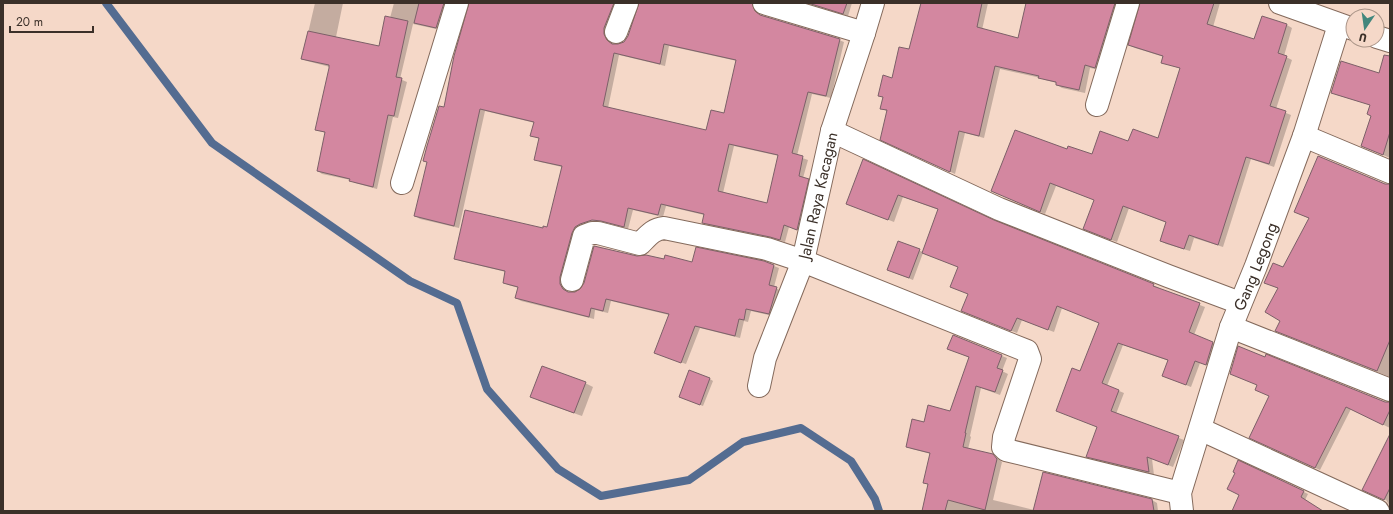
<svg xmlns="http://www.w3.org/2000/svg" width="1393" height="514" font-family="Jost,sans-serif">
  <rect width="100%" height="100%" fill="#f5d8c8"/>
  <g fill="#0003" fill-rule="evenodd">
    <path d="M 315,3 L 343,3 L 336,37 L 379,48 L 390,18 L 394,3 L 449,3 L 441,30 L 413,24 L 400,79 L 407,82 L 398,118 L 393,117 L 377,189 L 355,183 L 351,180 L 322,174 L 318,171 L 326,133 L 316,130 L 330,67 L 307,61 L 302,59 Z"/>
    <path d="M 491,3 L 619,3 L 608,37 L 611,43 L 619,45 L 625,42 L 629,37 L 640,3 L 756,3 L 756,10 L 759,15 L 839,40 L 844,42 L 831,98 L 812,94 L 797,156 L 808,160 L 803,178 L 813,182 L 802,232 L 789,227 L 785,242 L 775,239 L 707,225 L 703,222 L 704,215 L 666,206 L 663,217 L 633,210 L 628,229 L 607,223 L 597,223 L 564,286 L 568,292 L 575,293 L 637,257 L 693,264 L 764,262 L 779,268 L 774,287 L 781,291 L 773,316 L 751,311 L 748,322 L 744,321 L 740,338 L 700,328 L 686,364 L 660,355 L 669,315 L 611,301 L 608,313 L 595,310 L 594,319 L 521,301 L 516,298 L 519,288 L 508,285 L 504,283 L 506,272 L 460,261 L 455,258 L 548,229 L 562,167 L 540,162 L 536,159 L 540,139 L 532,136 L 535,123 L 485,111 L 459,228 L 420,219 L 415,216 L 445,108 ZM 669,46 L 737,61 L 725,115 L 707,131 L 608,108 L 619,55 L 665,66 ZM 734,146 L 779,156 L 768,204 L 723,193 Z"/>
    <path d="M 806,3 L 852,3 L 848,16 Z"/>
    <path d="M 935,3 L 988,3 L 982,30 L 1019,39 L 1027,3 L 1121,3 L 1101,70 L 1090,68 L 1085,93 L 1062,88 L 1057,85 L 1057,83 L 1045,80 L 1041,78 L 1000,69 L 984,138 L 965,133 L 955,174 L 887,142 L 888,112 L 881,108 L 884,98 L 879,95 L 893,79 L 910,51 Z"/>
    <path d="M 1141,3 L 1220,3 L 1213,27 L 1255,40 L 1262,17 L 1287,25 L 1292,28 L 1284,56 L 1292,60 L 1276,109 L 1291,115 L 1274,167 L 1251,159 L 1223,247 L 1194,238 L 1190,251 L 1166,244 L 1161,241 L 1167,223 L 1129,208 L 1117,242 L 1090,232 L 1095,200 L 1056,186 L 1045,214 L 992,191 L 1068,150 L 1092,155 L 1129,143 L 1158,140 L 1181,69 L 1162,62 L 1164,57 L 1135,48 L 1129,45 Z"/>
    <path d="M 1390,77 L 1390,158 L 1362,146 L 1371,116 L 1370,105 L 1337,95 L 1332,92 Z"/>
    <path d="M 863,160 L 993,221 L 1153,285 L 1159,288 L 1158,289 L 1205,307 L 1194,335 L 1218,345 L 1211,367 L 1200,363 L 1191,387 L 1163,376 L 1169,361 L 1123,345 L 1107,386 L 1124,393 L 1116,414 L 1184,440 L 1173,467 L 1152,459 L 1154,475 L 1092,459 L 1087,456 L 1098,427 L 1057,410 L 1081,373 L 1100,323 L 1062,308 L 1054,332 L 1022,320 L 1017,333 L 968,314 L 969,294 L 952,287 L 959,267 L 923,253 L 913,280 L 892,272 L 898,242 L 923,252 L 939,210 L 903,197 L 894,222 L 853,206 Z"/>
    <path d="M 1385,185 L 1390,185 L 1390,377 L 1282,334 L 1279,289 L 1270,285 L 1283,268 L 1310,219 L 1295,212 Z"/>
    <path d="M 953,336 L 1007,358 L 1002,371 L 1008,374 L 1000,395 L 981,388 L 970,436 L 971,437 L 968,449 L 993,455 L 1002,462 L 993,500 L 1034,510 L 1152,500 L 1157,503 L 1158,511 L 923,511 L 929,485 L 925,483 L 931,454 L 912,449 L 907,446 L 925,424 L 950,412 L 970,358 L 949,349 Z"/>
    <path d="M 1231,374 L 1390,403 L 1390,428 L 1351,409 L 1320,470 L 1255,440 L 1270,396 L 1262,386 Z"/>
    <path d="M 710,379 L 713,381 L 703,406 L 680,397 Z"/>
    <path d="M 585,383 L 593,387 L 582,416 L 539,401 L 532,396 Z"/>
    <path d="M 1390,436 L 1390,506 L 1386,500 L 1368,492 Z"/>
    <path d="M 1304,492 L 1308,494 L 1305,500 L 1322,511 L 1233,511 Z"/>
  </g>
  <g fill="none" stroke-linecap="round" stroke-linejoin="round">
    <path stroke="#546c91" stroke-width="8" d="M 106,3 L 212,143 L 410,281 L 457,303 L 487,389 L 558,469 L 601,496 L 689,480 L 743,442 L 801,428 L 851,461 L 875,499 L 879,511"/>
  </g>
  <g fill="#d387a0" stroke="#7c6068" fill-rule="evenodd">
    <path d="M 419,3 L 444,3 L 436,28 L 414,23 Z"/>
    <path d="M 469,3 L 614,3 L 604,28 L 604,34 L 607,40 L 612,44 L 618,44 L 624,42 L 628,36 L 639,3 L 752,3 L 755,11 L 760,15 L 840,39 L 826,96 L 808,92 L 792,153 L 803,156 L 799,176 L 809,179 L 797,230 L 784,225 L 780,240 L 770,237 L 702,223 L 704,214 L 661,204 L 658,215 L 628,208 L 624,227 L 601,221 L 592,220 L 580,224 L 575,227 L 572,233 L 560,277 L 560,284 L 563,289 L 568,292 L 575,292 L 580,289 L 584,283 L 594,246 L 637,256 L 646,255 L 664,259 L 665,255 L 692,262 L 696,247 L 764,261 L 774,265 L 769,285 L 777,287 L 769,314 L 746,309 L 744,320 L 739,319 L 735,336 L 695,326 L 681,363 L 654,353 L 669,314 L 606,299 L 603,311 L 591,308 L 589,317 L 515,298 L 518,287 L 503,283 L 505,271 L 454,259 L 465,210 L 543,228 L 543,226 L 547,227 L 562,166 L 534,160 L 539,138 L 530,136 L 534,122 L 480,109 L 454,226 L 414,216 L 427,162 L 423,161 L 427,146 L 439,106 L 444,107 L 454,56 ZM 664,44 L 736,60 L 724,113 L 711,110 L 706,130 L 603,106 L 614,53 L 660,64 ZM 729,144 L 778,155 L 767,203 L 718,191 Z"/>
    <path d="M 808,3 L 847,3 L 843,14 Z"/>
    <path d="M 921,3 L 982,3 L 977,27 L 1018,38 L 1026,3 L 1115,3 L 1095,68 L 1085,65 L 1079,90 L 1056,85 L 1056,82 L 1038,78 L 1039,76 L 995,66 L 979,136 L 959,131 L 950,172 L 880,140 L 887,110 L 880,109 L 883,97 L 878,96 L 883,75 L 892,78 L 899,47 L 909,49 Z"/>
    <path d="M 1140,3 L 1214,3 L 1207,24 L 1254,39 L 1262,16 L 1287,24 L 1278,53 L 1287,56 L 1270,106 L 1286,111 L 1269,164 L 1246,157 L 1218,245 L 1189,235 L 1184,249 L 1160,241 L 1166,222 L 1123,206 L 1111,240 L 1083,229 L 1094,200 L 1050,183 L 1040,212 L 991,191 L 1015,130 L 1067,149 L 1068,146 L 1092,154 L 1100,131 L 1128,141 L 1133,129 L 1158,138 L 1180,68 L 1161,63 L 1163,56 L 1128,45 Z"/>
    <path d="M 385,16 L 408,21 L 396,77 L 402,78 L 394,116 L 388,115 L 373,187 L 349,181 L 350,179 L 317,171 L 325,132 L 315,130 L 329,68 L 329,65 L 301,59 L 308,31 L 379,46 Z"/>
    <path d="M 1384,55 L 1390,56 L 1390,132 L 1383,155 L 1361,146 L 1371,116 L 1367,114 L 1370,105 L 1331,93 L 1341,61 L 1379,73 Z"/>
    <path d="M 1318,156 L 1385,184 L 1390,184 L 1390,340 L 1377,371 L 1275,331 L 1280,321 L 1265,312 L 1278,288 L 1264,283 L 1273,263 L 1283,267 L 1309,218 L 1294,212 Z"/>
    <path d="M 863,159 L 994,220 L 1154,284 L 1153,286 L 1200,303 L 1189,332 L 1213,342 L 1206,365 L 1195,361 L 1186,385 L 1162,376 L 1168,360 L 1118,343 L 1102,383 L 1119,390 L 1111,411 L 1179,436 L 1168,465 L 1147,457 L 1149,472 L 1086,457 L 1097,427 L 1056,411 L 1072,368 L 1080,371 L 1099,323 L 1057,306 L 1048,330 L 1017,318 L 1011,331 L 961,311 L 968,294 L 950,287 L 958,267 L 922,253 L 938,209 L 898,195 L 888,220 L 846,204 Z"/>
    <path d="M 898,241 L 920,249 L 909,278 L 887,270 Z"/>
    <path d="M 953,335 L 1002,355 L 997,368 L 1003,370 L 995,392 L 976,386 L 965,433 L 966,433 L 963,447 L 993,454 L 997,459 L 985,510 L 948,500 L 945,511 L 922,511 L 928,484 L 923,483 L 930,453 L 906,447 L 912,419 L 924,422 L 928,405 L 950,411 L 969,357 L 947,349 Z"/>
    <path d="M 1238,346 L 1265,357 L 1266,354 L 1385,402 L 1390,402 L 1390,410 L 1383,425 L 1346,407 L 1315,468 L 1249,438 L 1269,396 L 1255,390 L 1257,385 L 1230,374 Z"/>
    <path d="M 542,366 L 586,382 L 574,413 L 530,397 Z"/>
    <path d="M 689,370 L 710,378 L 700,405 L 679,397 Z"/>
    <path d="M 1390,434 L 1390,488 L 1384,500 L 1362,490 Z"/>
    <path d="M 1238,460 L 1304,491 L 1301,497 L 1323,511 L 1232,511 L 1239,495 L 1227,489 L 1235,473 L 1233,472 Z"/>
    <path d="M 1043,472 L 1152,499 L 1154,511 L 1033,511 Z"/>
  </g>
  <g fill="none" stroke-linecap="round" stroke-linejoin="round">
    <defs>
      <g id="minor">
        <path d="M 764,3 L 864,33"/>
        <path d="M 1280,3 L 1353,29"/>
        <path d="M 616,32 L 627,3"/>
        <path d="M 1377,37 L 1390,41"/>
        <path d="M 1097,105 L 1128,3"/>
        <path d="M 832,131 L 999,209 L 1168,276 L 1240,303"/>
        <path d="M 1304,136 L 1390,172"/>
        <path d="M 402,183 L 457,3"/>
        <path d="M 572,280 L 584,236 L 592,233 L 598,233 L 640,244 C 648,236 653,229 664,228 L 767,249 L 803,261 L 1027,351 L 1030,359 L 1004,437 L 1003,447 L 1006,450 L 1180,493"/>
        <path d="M 1231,327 L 1390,390"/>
        <path id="s1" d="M 759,386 L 765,358 L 803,261 L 832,131 L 864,33 L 873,3"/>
        <path d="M 1200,429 L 1378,511"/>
        <path id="s2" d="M 1182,511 L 1180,493 L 1231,327 L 1256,266 L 1304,136 L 1339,25"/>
      </g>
    </defs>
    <use href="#minor" stroke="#846a5c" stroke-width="24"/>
    <use href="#minor" stroke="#fff" stroke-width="22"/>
  </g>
  <g text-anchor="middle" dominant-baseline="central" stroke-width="3.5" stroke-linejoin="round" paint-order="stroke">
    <g font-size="16" fill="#3b3029" stroke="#f5d8c8">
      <text stroke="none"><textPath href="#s1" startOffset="200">Jalan Raya Kacagan</textPath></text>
      <text stroke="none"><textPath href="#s2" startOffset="257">Gang Legong</textPath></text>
    </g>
  </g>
  <rect width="1393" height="514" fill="none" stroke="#3b3029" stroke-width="8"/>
  <g transform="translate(1365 28) rotate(193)"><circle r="19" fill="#f5d8c8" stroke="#ab9588"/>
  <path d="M0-3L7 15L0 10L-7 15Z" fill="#42877d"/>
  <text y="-6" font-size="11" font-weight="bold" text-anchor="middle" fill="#3b3029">U</text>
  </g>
  <path d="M10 26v6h83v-6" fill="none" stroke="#3b3029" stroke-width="2"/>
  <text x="16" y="26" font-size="12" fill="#3b3029" stroke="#f5d8c8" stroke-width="3" paint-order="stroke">20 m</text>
</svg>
